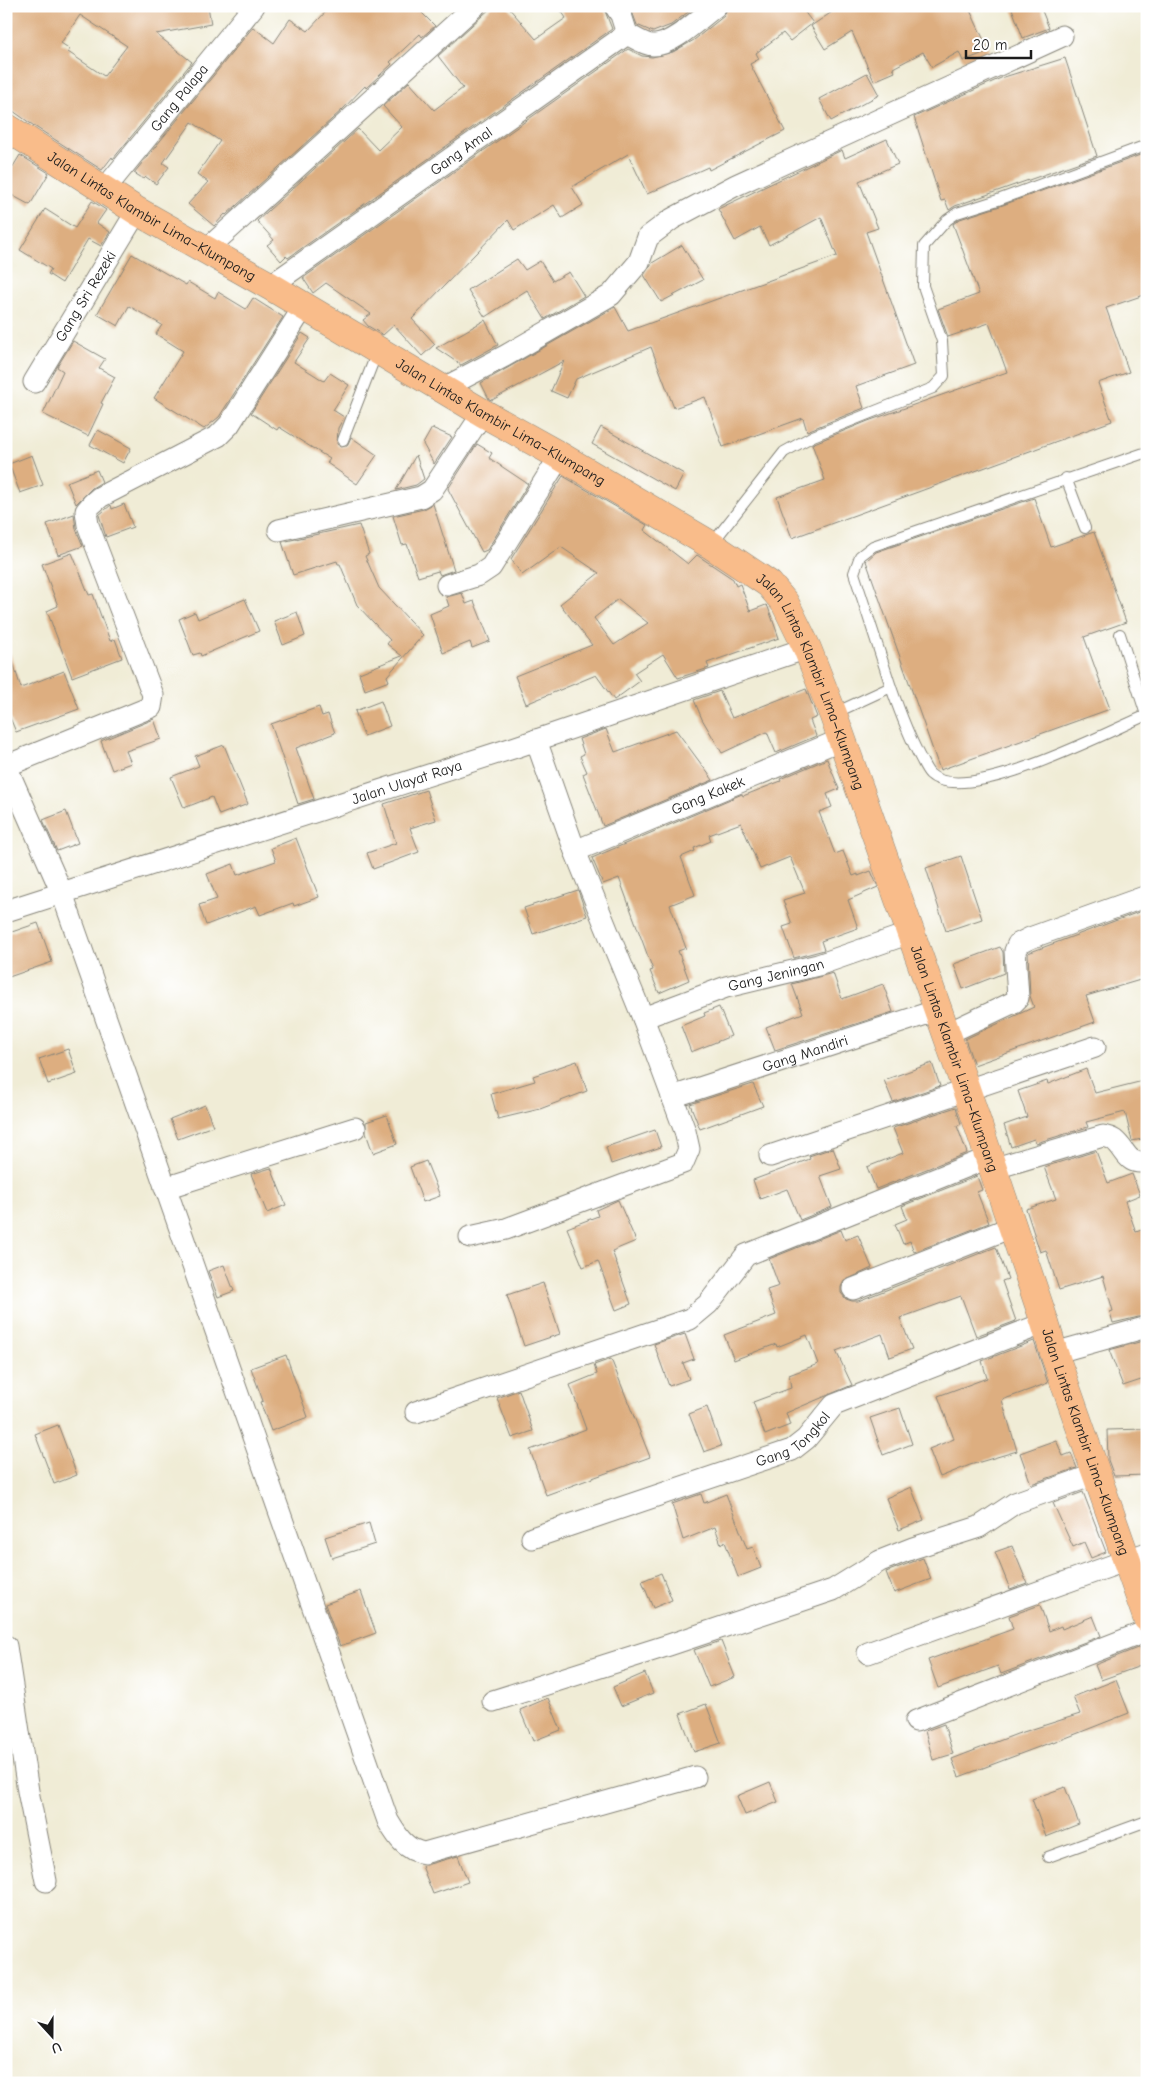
<svg xmlns="http://www.w3.org/2000/svg" width="1153" height="2089" font-family="'Comic Neue',sans-serif">
  <rect width="100%" height="100%" fill="#fff"/>
  <filter id="ink" filterUnits="userSpaceOnUse"><feTurbulence type="fractalNoise" baseFrequency=".02" numOctaves="2"/><feDisplacementMap in="SourceGraphic" scale="10" xChannelSelector="R" yChannelSelector="G"/><feConvolveMatrix kernelMatrix="1 2 1 2 8 2 1 2 1" color-interpolation-filters="sRGB"/></filter>
  <filter id="wash" filterUnits="userSpaceOnUse"><feTurbulence type="fractalNoise" baseFrequency=".0096" numOctaves="4" result="noise"/><feDisplacementMap in="SourceGraphic" scale="20" xChannelSelector="R" yChannelSelector="G"/><feGaussianBlur stdDeviation="1.12" result="paint"/><feColorMatrix in="noise" values="0 0 0 0 0 0 0 0 0 0 0 0 0 0 0 0 0 1.4 0 .05"/><feComposite in="paint" operator="in"/></filter>
  <g filter="url(#wash)">
    <rect width="100%" height="100%" fill="#f0ecd6"/>
    <g id="blocks">
      <g fill="#ddae80" fill-rule="evenodd">
        <path d="M 6,6 L 208,6 L 211,24 L 156,34 L 192,62 L 113,159 L 112,157 L 102,170 L 37,128 L 6,106 ZM 80,15 L 127,46 L 104,76 L 68,52 L 70,49 L 61,43 Z"/>
        <path d="M 331,6 L 415,6 L 435,26 L 422,37 L 420,34 L 390,62 L 392,64 L 366,88 L 365,86 L 342,110 L 226,215 L 225,214 L 214,226 L 188,204 L 208,182 L 197,174 L 220,141 L 192,122 L 163,163 L 169,167 L 156,184 L 146,177 L 144,179 L 134,173 L 253,27 L 274,43 L 290,19 L 308,31 Z"/>
        <path d="M 493,6 L 507,6 L 536,39 L 566,18 L 558,6 L 603,6 L 612,29 L 288,258 L 286,256 L 281,261 L 267,245 L 274,240 L 257,221 L 358,129 L 378,150 L 402,127 L 383,106 L 409,82 L 434,110 L 463,88 L 438,56 Z"/>
        <path d="M 630,6 L 696,6 L 671,25 L 653,32 L 637,25 Z"/>
        <path d="M 728,6 L 800,6 L 813,23 L 790,41 L 783,33 L 756,53 L 759,59 L 750,64 L 785,131 L 709,170 L 708,167 L 647,194 L 628,154 L 572,187 L 583,205 L 562,218 L 554,205 L 514,230 L 508,220 L 412,319 L 435,344 L 422,356 L 394,325 L 383,335 L 368,326 L 363,320 L 371,314 L 326,283 L 313,293 L 303,278 L 628,49 L 642,56 L 652,57 L 673,52 L 694,40 L 724,16 Z"/>
        <path d="M 841,6 L 968,6 L 989,51 L 963,61 L 959,52 L 932,67 L 923,52 L 893,68 L 895,72 L 874,81 L 852,32 L 825,49 L 811,26 Z"/>
        <path d="M 1011,6 L 1040,6 L 1049,28 L 1023,38 Z"/>
        <path d="M 1065,58 L 1097,156 L 955,206 L 949,210 L 945,200 L 941,201 L 914,117 L 1001,78 Z"/>
        <path d="M 867,73 L 879,95 L 831,121 L 819,99 Z"/>
        <path d="M 887,139 L 898,164 L 859,181 L 878,228 L 866,232 L 914,365 L 856,386 L 864,408 L 807,431 L 803,418 L 723,447 L 705,397 L 674,408 L 651,347 L 576,379 L 567,398 L 551,391 L 564,361 L 492,400 L 489,399 L 481,383 L 615,307 L 628,331 L 837,256 L 821,217 L 769,245 L 760,227 L 735,241 L 718,209 L 842,150 L 845,158 Z"/>
        <path d="M 1143,154 L 1147,163 L 1147,294 L 1106,308 L 1129,372 L 1098,383 L 1112,421 L 792,538 L 777,497 L 825,480 L 812,444 L 868,421 L 1007,372 L 989,323 L 948,337 L 938,309 L 979,294 L 953,224 L 960,219 L 1000,206 Z"/>
        <path d="M 20,155 L 49,173 L 30,205 L 6,192 L 6,178 Z"/>
        <path d="M 92,201 L 106,210 L 97,223 L 110,232 L 101,246 L 88,239 L 62,283 L 48,274 L 51,269 L 20,250 L 45,209 L 75,228 Z"/>
        <path d="M 682,245 L 703,280 L 661,302 L 644,275 L 652,263 Z"/>
        <path d="M 132,254 L 186,285 L 188,282 L 215,298 L 218,292 L 246,309 L 253,298 L 283,317 L 219,417 L 204,429 L 154,398 L 183,351 L 156,334 L 162,325 L 129,306 L 118,326 L 97,314 Z"/>
        <path d="M 517,259 L 525,270 L 540,261 L 553,281 L 569,272 L 584,296 L 545,319 L 527,290 L 485,317 L 468,290 Z"/>
        <path d="M 485,320 L 498,345 L 461,365 L 436,348 Z"/>
        <path d="M 302,333 L 310,338 L 294,362 L 324,381 L 330,373 L 349,385 L 333,410 L 344,417 L 338,428 L 337,444 L 341,447 L 347,446 L 351,437 L 377,455 L 357,484 L 327,463 L 330,459 L 279,427 L 277,430 L 251,413 Z"/>
        <path d="M 73,341 L 105,359 L 99,368 L 115,377 L 101,403 L 103,404 L 88,436 L 43,414 L 63,371 L 57,367 Z"/>
        <path d="M 601,427 L 684,474 L 675,491 L 592,444 Z"/>
        <path d="M 432,428 L 452,437 L 434,464 L 423,444 Z"/>
        <path d="M 98,430 L 131,448 L 123,463 L 90,445 Z"/>
        <path d="M 477,444 L 492,453 L 489,458 L 528,484 L 487,550 L 482,552 L 448,489 Z"/>
        <path d="M 32,455 L 43,485 L 20,493 L 9,464 Z"/>
        <path d="M 416,455 L 424,479 L 416,485 L 396,490 Z"/>
        <path d="M 97,470 L 102,482 L 92,488 L 76,504 L 67,482 Z"/>
        <path d="M 563,476 L 647,525 L 644,530 L 688,564 L 697,555 L 733,579 L 736,586 L 740,584 L 750,611 L 766,605 L 768,607 L 779,638 L 707,663 L 709,668 L 678,678 L 663,654 L 634,673 L 640,681 L 614,700 L 596,675 L 526,704 L 515,676 L 592,645 L 560,604 L 599,573 L 561,547 L 522,575 L 511,559 ZM 618,599 L 648,623 L 614,645 L 594,618 Z"/>
        <path d="M 1034,498 L 1051,547 L 1094,532 L 1126,622 L 1084,637 L 1110,709 L 940,770 L 866,561 L 876,552 Z"/>
        <path d="M 124,504 L 133,527 L 106,537 L 99,515 L 111,505 L 112,509 Z"/>
        <path d="M 433,504 L 454,570 L 440,575 L 438,571 L 418,577 L 407,544 L 402,545 L 393,516 L 424,509 Z"/>
        <path d="M 74,514 L 76,529 L 83,546 L 58,555 L 47,524 Z"/>
        <path d="M 359,525 L 369,554 L 365,556 L 379,588 L 423,635 L 387,676 L 389,681 L 365,690 L 359,673 L 402,656 L 387,644 L 390,640 L 357,605 L 340,564 L 338,564 L 337,561 L 293,575 L 282,542 Z"/>
        <path d="M 72,553 L 89,595 L 93,594 L 110,641 L 115,639 L 122,658 L 72,677 L 47,611 L 58,606 L 42,564 Z"/>
        <path d="M 462,593 L 466,604 L 474,601 L 490,641 L 472,648 L 470,642 L 443,653 L 430,614 L 449,606 L 446,597 Z"/>
        <path d="M 245,599 L 259,631 L 201,656 L 200,653 L 193,655 L 179,619 L 195,612 L 198,619 Z"/>
        <path d="M 297,612 L 305,636 L 283,645 L 274,621 Z"/>
        <path d="M 10,653 L 21,688 L 64,671 L 79,709 L 16,732 L 6,708 L 6,654 Z"/>
        <path d="M 806,689 L 817,717 L 810,720 L 816,736 L 776,753 L 767,732 L 722,753 L 702,719 L 694,700 L 720,691 L 732,718 Z"/>
        <path d="M 381,701 L 390,726 L 364,736 L 355,711 Z"/>
        <path d="M 319,707 L 322,716 L 328,714 L 335,733 L 296,748 L 314,799 L 298,804 L 271,724 Z"/>
        <path d="M 154,719 L 161,739 L 126,751 L 131,763 L 112,770 L 101,741 Z"/>
        <path d="M 606,729 L 615,752 L 676,730 L 713,780 L 603,826 L 583,774 L 587,772 L 580,756 L 584,754 L 579,739 Z"/>
        <path d="M 224,745 L 248,804 L 219,815 L 212,797 L 184,808 L 171,777 L 199,766 L 195,756 Z"/>
        <path d="M 827,759 L 839,789 L 827,794 L 832,807 L 819,812 L 835,854 L 843,851 L 853,876 L 858,874 L 858,876 L 871,871 L 878,887 L 848,900 L 858,928 L 821,941 L 824,950 L 794,958 L 783,927 L 792,924 L 783,900 L 805,893 L 790,857 L 760,869 L 741,823 L 709,835 L 711,841 L 694,848 L 695,851 L 681,857 L 695,895 L 670,905 L 686,948 L 678,951 L 689,980 L 659,993 L 650,971 L 653,970 L 619,878 L 603,884 L 592,858 L 742,794 L 743,796 L 781,781 L 780,779 Z"/>
        <path d="M 426,790 L 436,820 L 410,828 L 419,852 L 373,869 L 367,853 L 396,843 L 384,804 Z"/>
        <path d="M 66,811 L 78,843 L 57,851 L 43,820 Z"/>
        <path d="M 296,838 L 319,897 L 294,906 L 293,903 L 260,915 L 256,906 L 206,925 L 199,905 L 217,899 L 207,874 L 233,864 L 237,875 L 276,861 L 271,848 Z"/>
        <path d="M 961,856 L 982,919 L 946,931 L 926,868 Z"/>
        <path d="M 578,890 L 587,916 L 533,934 L 524,908 Z"/>
        <path d="M 1147,909 L 1147,978 L 1086,996 L 1095,1022 L 974,1065 L 965,1039 L 1034,1007 L 1030,996 L 1028,953 Z"/>
        <path d="M 38,923 L 52,962 L 6,978 L 6,934 Z"/>
        <path d="M 1000,947 L 1003,952 L 1004,973 L 963,989 L 954,964 Z"/>
        <path d="M 833,973 L 842,999 L 883,984 L 893,1012 L 775,1050 L 766,1027 L 803,1013 L 792,984 Z"/>
        <path d="M 719,1007 L 731,1036 L 691,1052 L 681,1026 L 705,1016 L 704,1013 Z"/>
        <path d="M 68,1049 L 77,1074 L 48,1084 L 39,1059 Z"/>
        <path d="M 577,1061 L 587,1091 L 540,1109 L 498,1119 L 491,1094 L 535,1081 L 533,1076 Z"/>
        <path d="M 932,1063 L 940,1086 L 893,1102 L 884,1080 Z"/>
        <path d="M 1086,1069 L 1095,1093 L 1147,1080 L 1147,1138 L 1132,1141 L 1125,1112 L 1086,1122 L 1088,1127 L 1036,1143 L 1034,1139 L 1011,1147 L 1004,1125 L 1027,1117 L 1018,1091 L 1047,1081 L 1048,1084 Z"/>
        <path d="M 753,1084 L 763,1106 L 700,1129 L 690,1104 Z"/>
        <path d="M 205,1105 L 213,1126 L 178,1139 L 170,1119 Z"/>
        <path d="M 956,1107 L 961,1124 L 957,1126 L 967,1153 L 876,1189 L 867,1167 L 903,1153 L 893,1128 Z"/>
        <path d="M 387,1115 L 397,1144 L 373,1153 L 366,1133 L 366,1122 Z"/>
        <path d="M 655,1130 L 661,1147 L 611,1164 L 606,1147 Z"/>
        <path d="M 833,1148 L 841,1169 L 820,1176 L 832,1207 L 800,1220 L 787,1189 L 760,1199 L 753,1180 L 810,1159 L 809,1156 Z"/>
        <path d="M 1096,1151 L 1108,1183 L 1132,1174 L 1140,1195 L 1125,1201 L 1136,1232 L 1147,1228 L 1147,1315 L 1113,1323 L 1110,1312 L 1113,1311 L 1103,1276 L 1059,1290 L 1046,1250 L 1040,1252 L 1026,1209 L 1056,1199 L 1044,1167 Z"/>
        <path d="M 426,1161 L 440,1196 L 423,1202 L 410,1167 Z"/>
        <path d="M 271,1168 L 286,1205 L 267,1213 L 251,1174 Z"/>
        <path d="M 977,1176 L 982,1190 L 977,1192 L 989,1223 L 914,1252 L 910,1241 L 903,1244 L 895,1224 L 907,1219 L 902,1206 Z"/>
        <path d="M 618,1200 L 636,1241 L 612,1251 L 631,1304 L 616,1310 L 598,1261 L 583,1267 L 567,1228 L 598,1216 L 596,1210 Z"/>
        <path d="M 841,1230 L 845,1240 L 858,1235 L 872,1268 L 844,1281 L 841,1287 L 841,1293 L 846,1299 L 852,1301 L 858,1301 L 996,1247 L 1008,1279 L 1002,1281 L 1016,1321 L 976,1336 L 961,1296 L 900,1318 L 912,1349 L 890,1357 L 882,1334 L 836,1351 L 852,1385 L 786,1413 L 790,1425 L 765,1435 L 753,1402 L 791,1388 L 789,1375 L 818,1364 L 807,1335 L 777,1347 L 776,1344 L 734,1360 L 724,1335 L 776,1315 L 767,1290 L 779,1286 L 769,1259 Z"/>
        <path d="M 224,1265 L 234,1291 L 218,1297 L 208,1271 Z"/>
        <path d="M 543,1283 L 560,1334 L 524,1346 L 507,1295 Z"/>
        <path d="M 685,1334 L 694,1359 L 683,1363 L 689,1379 L 669,1386 L 654,1344 Z"/>
        <path d="M 1147,1340 L 1147,1378 L 1123,1386 L 1109,1350 Z"/>
        <path d="M 1034,1341 L 1048,1383 L 1002,1400 L 1017,1451 L 970,1465 L 940,1477 L 929,1449 L 954,1439 L 938,1396 L 987,1378 L 982,1361 Z"/>
        <path d="M 286,1355 L 308,1417 L 271,1431 L 260,1402 L 263,1401 L 251,1368 Z"/>
        <path d="M 611,1359 L 650,1457 L 546,1495 L 530,1450 L 586,1429 L 570,1385 L 597,1374 L 594,1365 Z"/>
        <path d="M 519,1390 L 533,1431 L 512,1438 L 497,1398 Z"/>
        <path d="M 707,1407 L 721,1446 L 704,1452 L 689,1414 Z"/>
        <path d="M 900,1408 L 912,1444 L 883,1455 L 870,1418 Z"/>
        <path d="M 58,1425 L 77,1475 L 54,1484 L 35,1434 Z"/>
        <path d="M 1147,1429 L 1147,1475 L 1114,1476 L 1108,1460 L 1107,1430 Z"/>
        <path d="M 1056,1440 L 1063,1456 L 1071,1453 L 1077,1468 L 1031,1484 L 1020,1453 Z"/>
        <path d="M 911,1487 L 924,1520 L 899,1530 L 886,1498 Z"/>
        <path d="M 1083,1492 L 1106,1552 L 1091,1558 L 1084,1542 L 1073,1547 L 1053,1503 Z"/>
        <path d="M 701,1494 L 704,1503 L 726,1494 L 747,1549 L 753,1547 L 761,1568 L 738,1577 L 725,1542 L 721,1544 L 715,1527 L 683,1540 L 672,1504 Z"/>
        <path d="M 369,1523 L 375,1544 L 332,1558 L 325,1537 Z"/>
        <path d="M 1012,1546 L 1027,1583 L 1010,1589 L 995,1552 Z"/>
        <path d="M 923,1558 L 931,1579 L 894,1593 L 886,1572 Z"/>
        <path d="M 661,1573 L 672,1600 L 653,1608 L 642,1581 Z"/>
        <path d="M 361,1591 L 376,1633 L 340,1646 L 325,1604 Z"/>
        <path d="M 1040,1605 L 1049,1631 L 1061,1626 L 1062,1629 L 1093,1616 L 1101,1636 L 1001,1674 L 998,1666 L 938,1688 L 928,1660 L 1013,1629 L 1009,1616 Z"/>
        <path d="M 721,1641 L 735,1677 L 709,1687 L 694,1650 Z"/>
        <path d="M 1140,1647 L 1146,1664 L 1101,1680 L 1095,1665 Z"/>
        <path d="M 645,1673 L 653,1693 L 621,1706 L 613,1687 Z"/>
        <path d="M 1116,1680 L 1129,1713 L 1053,1743 L 1052,1742 L 959,1777 L 952,1759 L 1017,1734 L 1080,1714 L 1073,1697 Z"/>
        <path d="M 548,1698 L 561,1730 L 533,1741 L 520,1710 Z"/>
        <path d="M 706,1704 L 721,1743 L 694,1752 L 680,1714 Z"/>
        <path d="M 944,1724 L 953,1754 L 933,1760 L 925,1731 Z"/>
        <path d="M 770,1782 L 778,1802 L 745,1815 L 737,1796 Z"/>
        <path d="M 1065,1787 L 1079,1824 L 1046,1837 L 1032,1799 Z"/>
        <path d="M 458,1856 L 468,1882 L 433,1894 L 422,1866 Z"/>
      </g>
    </g>
  </g>
  <g filter="url(#ink)">
    <use href="#blocks" fill-opacity="0" stroke="#868479" stroke-width="1"/>
    <g fill="none" stroke-linecap="round" stroke-linejoin="round">
      <defs>
        <g id="lane">
          <path d="M 343,440 L 377,352"/>
          <path d="M 1066,478 L 1085,528"/>
          <path d="M 711,545 L 784,452 L 813,436 L 933,388 L 944,376 L 942,341 L 923,286 L 924,246 L 947,220 L 957,213 L 998,200 L 1147,145"/>
          <path d="M 1120,634 L 1146,715"/>
          <path d="M 891,687 L 854,573 L 860,556 L 873,546 L 1147,452"/>
          <path d="M 835,713 L 891,687 C 900,713 909,737 922,761 C 924,765 927,771 930,774 C 965,807 1107,732 1147,715"/>
          <path d="M 1048,1857 L 1147,1821"/>
        </g>
        <g id="street">
          <path d="M 627,34 C 635,38 645,45 653,45 C 672,46 701,17 716,6"/>
          <path id="s1" d="M 104,190 L 254,6"/>
          <path d="M 206,250 L 475,6"/>
          <path id="s2" d="M 270,286 L 627,34 L 621,15 L 615,6"/>
          <path id="s3" d="M 34,382 L 137,211"/>
          <path d="M 444,388 L 505,356 L 611,295 L 639,262 L 648,237 L 672,219 L 736,185 L 1062,36"/>
          <path d="M 279,530 L 421,497 L 432,490 L 483,413"/>
          <path d="M 447,585 L 479,575 L 491,567 L 560,456"/>
          <path d="M 6,766 L 62,893 L 388,1821 C 397,1836 405,1850 424,1853 L 695,1777"/>
          <path d="M 6,766 L 151,707 L 153,695 L 88,525 L 86,511 L 92,504 L 100,497 L 218,436 L 229,425 L 303,308"/>
          <path id="s4" d="M 575,851 L 840,740"/>
          <path id="s5" d="M 6,911 L 516,747 L 807,648"/>
          <path id="s6" d="M 643,1018 L 726,987 L 818,965 L 910,933"/>
          <path d="M 946,1034 L 1014,1002 L 1018,998 L 1015,951 L 1018,944 L 1030,938 L 1147,896"/>
          <path id="s7" d="M 672,1097 L 938,1010"/>
          <path d="M 770,1156 L 1095,1047"/>
          <path d="M 992,1169 L 1103,1136 C 1106,1137 1112,1138 1114,1140 C 1127,1150 1126,1166 1147,1161"/>
          <path d="M 165,1188 L 355,1128"/>
          <path d="M 470,1237 L 506,1229 L 683,1163 L 689,1149 L 685,1131 L 643,1018 L 575,851 L 536,740"/>
          <path d="M 853,1289 L 1012,1227"/>
          <path d="M 1054,1353 L 1147,1327"/>
          <path d="M 416,1412 L 690,1319 L 708,1304 L 746,1255 L 988,1158"/>
          <path id="s8" d="M 532,1538 L 792,1450 L 806,1439 L 834,1405 L 1045,1323"/>
          <path d="M 6,1646 L 28,1791 L 46,1881"/>
          <path d="M 868,1653 L 1147,1553"/>
          <path d="M 493,1701 L 669,1645 L 833,1590 L 880,1561 L 913,1548 L 979,1527 L 1015,1503 L 1096,1474"/>
          <path d="M 916,1721 L 1147,1631"/>
        </g>
        <g id="primary">
          <path id="s9" d="M 6,127 L 137,211 L 270,286 L 483,413 L 560,456 L 711,545 L 769,584 L 785,603 L 807,648 L 833,714 L 966,1089 L 1045,1323 L 1054,1353 L 1147,1618"/>
        </g>
      </defs>
      <use href="#lane" stroke="#868479" stroke-width="12"/>
      <use href="#street" stroke="#868479" stroke-width="23"/>
      <use href="#primary" stroke="#868479" stroke-width="29"/>
      <use href="#lane" stroke="#fff" stroke-width="10"/>
      <use href="#street" stroke="#fff" stroke-width="21"/>
      <use href="#primary" stroke="#f9bc8a" stroke-width="28"/>
    </g>
  </g>
  <g text-anchor="middle" dominant-baseline="central" stroke-width="5" stroke-linejoin="round" paint-order="stroke">
    <g font-size="15" fill="#1c1c1c" stroke="#fff">
      <text stroke="none"><textPath href="#s1" startOffset="119">Gang Palapa</textPath></text>
      <text stroke="none"><textPath href="#s2" startOffset="234">Gang Amal</textPath></text>
      <text stroke="none"><textPath href="#s9" startOffset="171">Jalan Lintas Klambir Lima–Klumpang</textPath></text>
      <text stroke="none"><textPath href="#s3" startOffset="100">Gang Sri Rezeki</textPath></text>
      <text stroke="none"><textPath href="#s9" startOffset="576">Jalan Lintas Klambir Lima–Klumpang</textPath></text>
      <text stroke="none"><textPath href="#s9" startOffset="996">Jalan Lintas Klambir Lima–Klumpang</textPath></text>
      <text stroke="none"><textPath href="#s5" startOffset="421">Jalan Ulayat Raya</textPath></text>
      <text stroke="none"><textPath href="#s4" startOffset="144">Gang Kakek</textPath></text>
      <text stroke="none"><textPath href="#s6" startOffset="140">Gang Jeningan</textPath></text>
      <text stroke="none"><textPath href="#s7" startOffset="140">Gang Mandiri</textPath></text>
      <text stroke="none"><textPath href="#s9" startOffset="1401">Jalan Lintas Klambir Lima–Klumpang</textPath></text>
      <text stroke="none"><textPath href="#s8" startOffset="281">Gang Tongkol</textPath></text>
      <text stroke="none"><textPath href="#s9" startOffset="1806">Jalan Lintas Klambir Lima–Klumpang</textPath></text>
    </g>
  </g>
  <rect width="1153" height="2089" fill="none" stroke="#fff" stroke-width="25"/>
  <g transform="translate(52 2036) rotate(159)" stroke="#ffffff" stroke-width="4" paint-order="stroke">
  <path d="M0-4L9 19L0 12L-9 19Z" fill="#1c1c1c"/>
  <text y="-8" font-size="14" font-weight="bold" text-anchor="middle" fill="#1c1c1c">U</text>
  </g>
  <path d="M966 50v8h65v-8" fill="none" stroke="#1c1c1c" stroke-width="2.5"/>
  <text x="973" y="50" font-size="15" fill="#1c1c1c" stroke="#ffffff" stroke-width="4" paint-order="stroke">20 m</text>
</svg>
